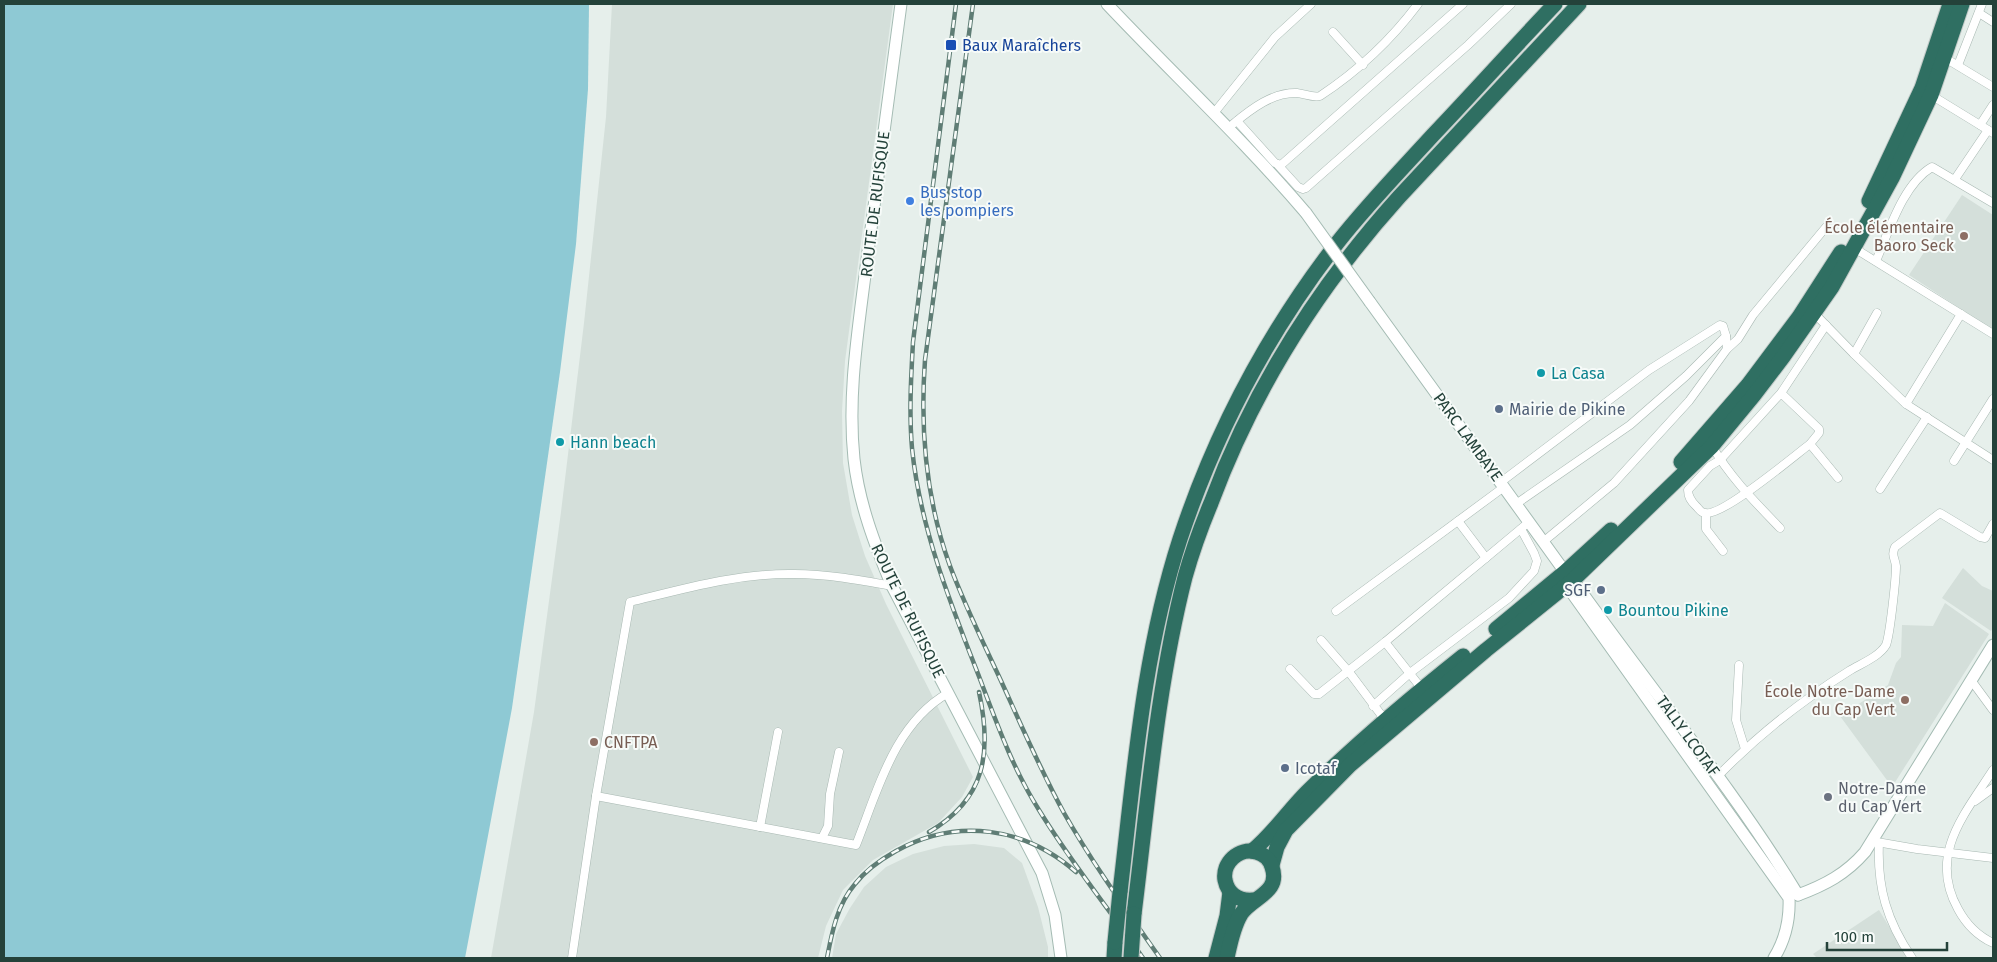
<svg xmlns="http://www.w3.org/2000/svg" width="1997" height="962" font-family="'Fira Sans',sans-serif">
  <rect width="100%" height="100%" fill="#e6efeb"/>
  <g fill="#d4dfda">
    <path d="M 612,4 L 893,4 L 845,361 L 842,411 L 843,463 L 852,515 L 865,556 L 886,604 L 973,777 L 962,797 L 938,823 L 873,860 L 843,890 L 826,926 L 818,958 L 491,958 L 534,712 L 561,512 L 584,323 L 606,117 Z"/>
    <path d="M 1962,195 L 1993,215 L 1993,330 L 1909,275 Z"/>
    <path d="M 1963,568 L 1982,586 L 1993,591 L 1993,628 L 1991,631 L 1942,598 Z"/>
    <path d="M 1945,603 L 1989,634 L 1892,787 L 1840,716 L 1888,685 L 1896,663 L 1901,657 L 1902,625 L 1933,626 Z"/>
    <path d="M 974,844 L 1004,848 L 1022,863 L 1038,907 L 1048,947 L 1048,958 L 832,958 L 836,934 L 850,908 L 864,887 L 886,867 L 913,854 L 944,846 Z"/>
    <path d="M 1879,910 L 1908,958 L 1817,958 L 1813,954 Z"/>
  </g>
  <path fill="#8ec9d4" d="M 4,4 L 589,4 L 588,89 L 576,244 L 560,372 L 512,708 L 465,958 L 4,958 Z"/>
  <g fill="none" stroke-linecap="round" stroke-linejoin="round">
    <defs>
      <g id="street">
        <path d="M 1979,13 L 1993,22"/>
        <path d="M 1333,32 L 1363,65"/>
        <path d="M 1945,58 L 1993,87"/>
        <path d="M 1958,65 L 1982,4"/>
        <path d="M 1931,95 L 1993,133"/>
        <path d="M 1214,113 L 1275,37 L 1311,4"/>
        <path d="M 1237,121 L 1275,163 L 1281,165 L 1463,4"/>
        <path d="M 1233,124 C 1251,109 1273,92 1297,93 C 1305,94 1313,98 1320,96 C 1358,71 1391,40 1418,4"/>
        <path d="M 1980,125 L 1993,105"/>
        <path d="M 1278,165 L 1298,187 L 1303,189 L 1306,188 L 1468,45 L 1511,4"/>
        <path d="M 1955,179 L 1988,130"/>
        <path d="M 1854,248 L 1993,334"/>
        <path d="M 1876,261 C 1889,231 1903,184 1932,167 L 1993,203"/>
        <path d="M 1814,313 L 1854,354 L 1906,404 L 1993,460"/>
        <path d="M 1727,349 L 1738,339 L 1753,315 L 1826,227"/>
        <path d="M 1854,354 L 1877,313"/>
        <path d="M 1781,393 L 1819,429 L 1819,433 L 1810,444 C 1794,456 1722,517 1705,513 C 1701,513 1699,509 1696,506 C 1691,501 1688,497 1688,490 L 1710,466 L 1720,460 L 1781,393 L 1826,325"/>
        <path d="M 1906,404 L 1961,314"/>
        <path d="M 1810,444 L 1838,478"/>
        <path d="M 1712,446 C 1730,477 1755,502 1780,528"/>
        <path d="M 1954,461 L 1993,399"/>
        <path d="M 1501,482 L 1649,370 L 1720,325 L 1723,326 L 1726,336 L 1686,376 L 1630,425 L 1516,504"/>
        <path d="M 1880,489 L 1927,417"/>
        <path d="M 1706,514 L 1706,529 L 1723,551"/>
        <path d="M 1458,521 L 1486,558"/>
        <path d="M 1543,542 L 1614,483 L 1689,401 L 1727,349 L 1726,336"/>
        <path d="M 1336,611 L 1504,487"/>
        <path d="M 1321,640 L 1349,672 L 1385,720"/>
        <path d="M 1385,642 L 1422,689"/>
        <path d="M 1739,665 L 1736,720 L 1745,749"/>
        <path d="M 1290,669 L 1314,694 L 1319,694 L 1385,642 L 1529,522"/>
        <path d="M 1971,680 L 1993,710"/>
        <path d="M 1373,706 L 1410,673 L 1509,598 L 1534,571 L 1537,561 L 1534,553 L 1521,529"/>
        <path d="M 1993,770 C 1964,815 1928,855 1958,909 C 1966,924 1978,936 1993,943"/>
        <path d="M 1718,776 C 1757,736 1801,701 1849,671 C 1860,664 1879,657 1886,645 C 1890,635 1896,578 1896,566 C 1895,558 1891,555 1895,547 L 1940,513 L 1980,537 L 1985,538 L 1993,524"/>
        <path d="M 596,796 L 856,845 C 878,790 894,724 948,693"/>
        <path d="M 1975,801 L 1993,788"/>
        <path d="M 760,827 L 778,732"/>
        <path d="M 822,838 L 828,826 L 830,794 L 839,752"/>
        <path d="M 1871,841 L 1917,849 L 1993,858"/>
        <path d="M 1879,843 C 1877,888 1887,921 1912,958"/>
        <path d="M 572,958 L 596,796 L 630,602 C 683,589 738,573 794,574 C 827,574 860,580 892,586"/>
      </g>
      <g id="secondary">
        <path d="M 901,4 C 890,89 878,174 867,259 C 859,326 847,392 854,459 C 859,504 875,545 892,586 L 1042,873 L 1055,915 L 1061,958"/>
        <path d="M 1107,4 C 1173,74 1244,140 1306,213"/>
        <path d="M 1370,302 L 1565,572"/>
        <path d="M 1573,580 C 1648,686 1731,785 1798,895"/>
        <path d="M 1567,586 L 1789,898 C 1790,920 1785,940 1774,958"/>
        <path d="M 1798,895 C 1825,885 1846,874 1865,852 L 1993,645"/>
      </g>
      <g id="highway">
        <path d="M 1869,201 L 1922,88 L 1950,4"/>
        <path d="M 1681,462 L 1748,385 L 1799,317 L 1841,252"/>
        <path d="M 1496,629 L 1565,572 L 1611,530"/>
        <path d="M 1252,851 C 1273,834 1288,811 1307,792 C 1356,744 1409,699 1463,656"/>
        <path d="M 1272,865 L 1277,847 L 1286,830 L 1350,765 L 1486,650 L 1573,580 L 1712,446 L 1754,395 L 1783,357 L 1832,287 L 1892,178 L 1931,95 L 1962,4"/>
        <path d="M 1120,892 C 1134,774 1143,653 1180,539 C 1215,433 1269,331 1338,242 C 1367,205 1401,170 1433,135 C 1474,92 1514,47 1555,4"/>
        <path d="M 1134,914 C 1148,802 1157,687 1185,577 C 1192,552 1201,527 1211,503 C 1253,390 1318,287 1399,197 L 1579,4"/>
        <path d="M 1114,958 L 1115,942"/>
        <path d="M 1216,958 L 1227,916 L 1230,892"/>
        <path d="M 1227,958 C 1230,944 1233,927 1241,914 C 1252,897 1281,893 1272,867 C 1270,860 1264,854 1256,852 C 1239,847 1222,863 1225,880 C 1228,895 1240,901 1253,900"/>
      </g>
    </defs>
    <use href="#street" stroke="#a8b8b2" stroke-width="9"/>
    <use href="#secondary" stroke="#a4bbb3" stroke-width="13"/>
    <use href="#highway" stroke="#c2cac8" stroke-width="17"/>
    <use href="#street" stroke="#fff" stroke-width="8"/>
    <use href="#secondary" stroke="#fff" stroke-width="11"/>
    <use href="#highway" stroke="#2f6f62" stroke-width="15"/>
    <defs>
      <g id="rail">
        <path d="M 956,4 L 913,342 C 911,378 909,413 912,448 C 920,528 951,605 980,679 C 997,724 1013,769 1039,810 C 1070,861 1109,909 1143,958"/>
        <path d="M 973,4 L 925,360 C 920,429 926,500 950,566 C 965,606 984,644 1002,683 C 1022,727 1041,771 1064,813 C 1093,864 1127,911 1160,958"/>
        <path d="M 929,832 C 986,799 992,752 979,692"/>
        <path d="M 827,958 C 832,932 837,905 855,884 C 866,870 880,860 896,851 C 957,817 1025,827 1076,872"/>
      </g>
    </defs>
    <use href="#rail" stroke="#5f7d75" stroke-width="4.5"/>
    <use href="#rail" stroke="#f7fbf9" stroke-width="2.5" stroke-dasharray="8" stroke-linecap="butt"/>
    <defs>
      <path id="secondary-bridge" d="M 1306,213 L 1370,302"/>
      <g id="highway-bridge">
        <path d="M 1115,942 L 1120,892"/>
        <path d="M 1131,958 L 1134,914"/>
      </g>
    </defs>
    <use href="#secondary-bridge" stroke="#a4bbb3" stroke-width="13" stroke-linecap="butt"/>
    <use href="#highway-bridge" stroke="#c2cac8" stroke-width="17" stroke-linecap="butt"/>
    <use href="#secondary-bridge" stroke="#fff" stroke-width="11"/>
    <use href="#highway-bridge" stroke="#2f6f62" stroke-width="15"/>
  </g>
  <rect fill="#1a4fb4" stroke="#f7fbf9" stroke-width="2" x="945" y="39" width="12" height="12" rx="2.5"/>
  <circle fill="#3f7fe0" stroke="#f7fbf9" stroke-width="2" cx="910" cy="201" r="5"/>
  <g fill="#8d6e63" stroke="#f7fbf9" stroke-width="2">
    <circle cx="1964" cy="236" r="5"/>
    <circle cx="1905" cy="700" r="5"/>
    <circle cx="594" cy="742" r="5"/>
  </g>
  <g fill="#0f9aa8" stroke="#f7fbf9" stroke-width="2">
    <circle cx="1541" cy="373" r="5"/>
    <circle cx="560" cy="442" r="5"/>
    <circle cx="1608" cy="610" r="5"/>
  </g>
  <g fill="#5c6f8a" stroke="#f7fbf9" stroke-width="2">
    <circle cx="1499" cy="409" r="5"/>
    <circle cx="1601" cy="590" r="5"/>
    <circle cx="1285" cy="768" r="5"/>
  </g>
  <circle fill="#6b7280" stroke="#f7fbf9" stroke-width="2" cx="1828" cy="797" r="5"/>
  <g text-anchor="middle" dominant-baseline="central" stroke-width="4" stroke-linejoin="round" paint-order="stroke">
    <g font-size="16" fill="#164399" stroke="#f7fbf9" text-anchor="start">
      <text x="962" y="45">Baux Maraîchers</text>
    </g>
    <g font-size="16" fill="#366cbe" stroke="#f7fbf9" text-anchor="start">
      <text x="920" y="192">Bus stop<tspan x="920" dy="18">les pompiers</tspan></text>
    </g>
    <g font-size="16" fill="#24423a" stroke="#f7fbf9">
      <text transform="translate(875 204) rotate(-83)">ROUTE DE RUFISQUE</text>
      <text transform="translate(1468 437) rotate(54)">PARC LAMBAYE</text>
      <text transform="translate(908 611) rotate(64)">ROUTE DE RUFISQUE</text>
      <text transform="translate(1688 736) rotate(54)">TALLY LCOTAF</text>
    </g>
    <g font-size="16" fill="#785e54" stroke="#f7fbf9" text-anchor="end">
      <text x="1954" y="227">École élémentaire<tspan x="1954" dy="18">Baoro Seck</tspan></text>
      <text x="1895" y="691">École Notre-Dame<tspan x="1895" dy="18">du Cap Vert</tspan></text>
      <text x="604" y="742" text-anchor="start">CNFTPA</text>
    </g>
    <g font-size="16" fill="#0d838f" stroke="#f7fbf9" text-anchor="start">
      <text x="1551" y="373">La Casa</text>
      <text x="570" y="442">Hann beach</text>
      <text x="1618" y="610">Bountou Pikine</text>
    </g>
    <g font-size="16" fill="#4e5e75" stroke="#f7fbf9" text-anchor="start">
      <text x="1509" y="409">Mairie de Pikine</text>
      <text x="1591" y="590" text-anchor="end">SGF</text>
      <text x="1295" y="768">Icotaf</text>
    </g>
    <g font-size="16" fill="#5b616d" stroke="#f7fbf9" text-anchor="start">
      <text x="1838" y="788">Notre-Dame<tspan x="1838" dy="18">du Cap Vert</tspan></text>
    </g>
  </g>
  <rect width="1997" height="962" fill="none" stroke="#24423a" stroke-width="10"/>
  <path d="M1827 942v8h120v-8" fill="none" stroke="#24423a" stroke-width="2.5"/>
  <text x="1834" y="942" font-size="15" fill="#24423a" stroke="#f7fbf9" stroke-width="4" paint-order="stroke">100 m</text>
</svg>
